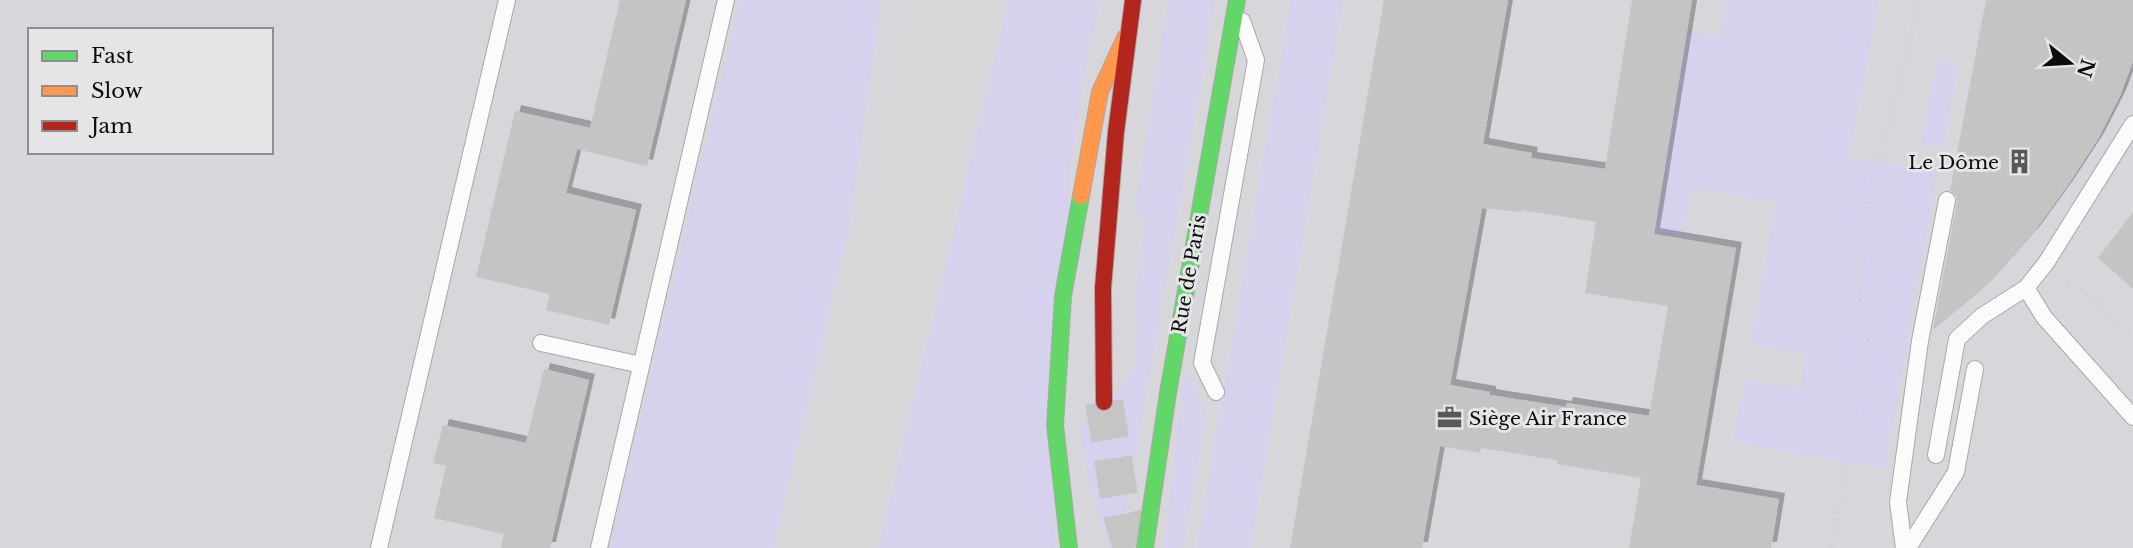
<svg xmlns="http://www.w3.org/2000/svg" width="2133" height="548" font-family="'Libre Baskerville',serif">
  <defs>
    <filter id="shadow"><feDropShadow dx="6" dy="-6" stdDeviation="0" flood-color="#0004"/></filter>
  </defs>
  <rect width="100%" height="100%" fill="#e6e6e7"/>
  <path fill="#d6d6db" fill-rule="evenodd" d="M 0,0 L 2133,0 L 2133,548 L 0,548 ZM 30,30 L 271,30 L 271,152 L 30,152 Z"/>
  <g fill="#d6d2ed">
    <path d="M 740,0 L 881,0 L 849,225 L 773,548 L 610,548 Z"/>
    <path d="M 1009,0 L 1100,0 L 1085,70 L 1070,167 L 1054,548 L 879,548 Z"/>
    <path d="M 1168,0 L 1215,0 L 1119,548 L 1109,548 L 1090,487 L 1079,427 L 1130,377 L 1137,364 L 1136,295 L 1146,217 L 1134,215 Z"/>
    <path d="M 1291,0 L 1343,0 L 1250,548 L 1197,548 Z"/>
    <path d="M 1726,0 L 1878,0 L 1849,157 L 1937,171 L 1885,469 L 1733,442 L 1745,379 L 1801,388 L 1805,355 L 1751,344 L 1776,202 L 1692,189 L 1680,238 L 1654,233 L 1689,31 L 1720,37 Z"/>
    <path d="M 1937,58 L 1958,62 L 1943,148 L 1921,144 Z"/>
    <path d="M 1185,368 L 1206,413 L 1183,548 L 1164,548 Z"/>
  </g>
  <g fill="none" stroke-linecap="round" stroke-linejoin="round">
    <path stroke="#d7d7d8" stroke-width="80" d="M 831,548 L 958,0"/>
  </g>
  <g fill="#c4c4c5" fill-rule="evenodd" filter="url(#shadow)">
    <path d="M 620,0 L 686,0 L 647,166 L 577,149 L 566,193 L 636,210 L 609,325 L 546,310 L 550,294 L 476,277 L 515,111 L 590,128 Z"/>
    <path d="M 1384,0 L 1508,0 L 1483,144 L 1532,153 L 1531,158 L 1605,169 L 1632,0 L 1692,0 L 1654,234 L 1736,248 L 1696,485 L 1779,499 L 1771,548 L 1629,548 L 1641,478 L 1557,464 L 1557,460 L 1481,448 L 1480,453 L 1440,446 L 1422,548 L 1290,548 ZM 1482,208 L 1521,212 L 1522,210 L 1596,222 L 1585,293 L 1668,306 L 1649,416 L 1567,403 L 1566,407 L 1490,395 L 1490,392 L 1450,385 Z"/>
    <path d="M 1986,0 L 2133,0 L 2133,61 L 2120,96 L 2098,139 L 2068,185 L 2034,232 L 1985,287 L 1933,330 L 1957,202 L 1957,196 L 1950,190 Z"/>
    <path d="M 2133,212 L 2133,289 L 2098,258 Z"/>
    <path d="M 544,369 L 589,380 L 550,548 L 501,548 L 504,534 L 434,518 L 446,466 L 433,463 L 443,425 L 526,443 Z"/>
  </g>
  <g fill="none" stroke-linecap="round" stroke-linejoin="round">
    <path stroke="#c5c5c6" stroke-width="38" stroke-dasharray="38 19" stroke-linecap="butt" d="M 1104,402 L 1122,515 L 1132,548"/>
    <defs>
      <g id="lane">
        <path d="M 2026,288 L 2044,317 L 2133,417"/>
        <path d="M 541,343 L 641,365"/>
        <path d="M 1216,392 L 1202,363 L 1256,60 L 1242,21"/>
        <path d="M 1936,455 L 1957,339 L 1982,316 L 2026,288 L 2046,263 L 2133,124"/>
        <path d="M 379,548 L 507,0"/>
        <path d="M 599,548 L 726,0"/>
        <path d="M 1904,548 L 1898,502 L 1920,341 L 1947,200"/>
        <path d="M 1908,548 L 1956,472 L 1975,369"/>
      </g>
      <g id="fast">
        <path d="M 1069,548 L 1055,425 L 1063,296 L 1081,196"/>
        <path d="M 1145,548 L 1168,393 L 1237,0"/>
      </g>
      <path id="slow" d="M 1081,196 L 1100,92 L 1125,38"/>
      <path id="jam" d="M 1104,402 L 1103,288 L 1116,132 L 1133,0"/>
    </defs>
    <use href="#lane" stroke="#a9a9aa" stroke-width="18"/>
    <use href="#fast" stroke="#a9a9aa" stroke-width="18"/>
    <use href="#slow" stroke="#a9a9aa" stroke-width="18"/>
    <use href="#jam" stroke="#a9a9aa" stroke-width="18"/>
    <g stroke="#d2d2d3" stroke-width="4.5" stroke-dasharray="2 5" stroke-linecap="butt">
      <path d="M 1917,9 L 1919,0"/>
      <path d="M 2063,277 L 2133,335"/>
      <path d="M 1831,548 L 1870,328 L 1860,300 L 1866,209 L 1873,183"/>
    </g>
    <use href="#lane" stroke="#fbfbfb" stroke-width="16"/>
    <use href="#fast" stroke="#63d668" stroke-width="16"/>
    <use href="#slow" stroke="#ff974d" stroke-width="16"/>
    <use href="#jam" stroke="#b3261e" stroke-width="16"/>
    <path stroke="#d2d2d3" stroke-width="4.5" stroke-dasharray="2 5" stroke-linecap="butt" d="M 1873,183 L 1917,9"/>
  </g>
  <defs>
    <symbol id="building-bare" viewBox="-9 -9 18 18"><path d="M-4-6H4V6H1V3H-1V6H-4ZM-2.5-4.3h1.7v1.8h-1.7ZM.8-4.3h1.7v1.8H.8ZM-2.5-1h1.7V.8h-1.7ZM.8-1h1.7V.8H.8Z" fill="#585859" stroke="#e5e5e8" stroke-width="2.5" paint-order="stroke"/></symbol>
    <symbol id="office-bare" viewBox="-9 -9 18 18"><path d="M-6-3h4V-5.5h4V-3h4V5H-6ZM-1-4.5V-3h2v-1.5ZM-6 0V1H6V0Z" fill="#585859" stroke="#e5e5e8" stroke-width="2.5" paint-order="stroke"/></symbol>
  </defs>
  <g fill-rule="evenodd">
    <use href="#building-bare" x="2002" y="144" width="35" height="35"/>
    <use href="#office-bare" x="1432" y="400" width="35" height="35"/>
  </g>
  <g text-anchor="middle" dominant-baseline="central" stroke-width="6" stroke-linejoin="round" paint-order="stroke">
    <g font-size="19" fill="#0c0c0d" stroke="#e5e5e8" text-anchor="end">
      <text x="1999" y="162">Le Dôme</text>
      <text x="1469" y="418" text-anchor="start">Siège Air France</text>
    </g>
    <g font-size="19" fill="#0c0c0d" stroke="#e5e5e8">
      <text transform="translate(1189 274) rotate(-80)">Rue de Paris</text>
    </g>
  </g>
  <rect x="28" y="28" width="245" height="126" fill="#e5e5e8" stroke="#8e8e90" stroke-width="2"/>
  <rect x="42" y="51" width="35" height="10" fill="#63d668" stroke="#8e8e90" stroke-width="2"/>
  <text x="91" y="63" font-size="21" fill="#0c0c0d">Fast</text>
  <rect x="42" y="86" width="35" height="10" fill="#ff974d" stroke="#8e8e90" stroke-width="2"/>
  <text x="91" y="98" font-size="21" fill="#0c0c0d">Slow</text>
  <rect x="42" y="121" width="35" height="10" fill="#b3261e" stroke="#8e8e90" stroke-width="2"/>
  <text x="91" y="133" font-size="21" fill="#0c0c0d">Jam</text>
  <g transform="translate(2070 63) rotate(108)" stroke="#e5e5e8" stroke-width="5" paint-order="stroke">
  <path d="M0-5L12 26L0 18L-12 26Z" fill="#0c0c0d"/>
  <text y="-10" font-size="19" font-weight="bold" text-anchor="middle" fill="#0c0c0d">N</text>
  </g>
</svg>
